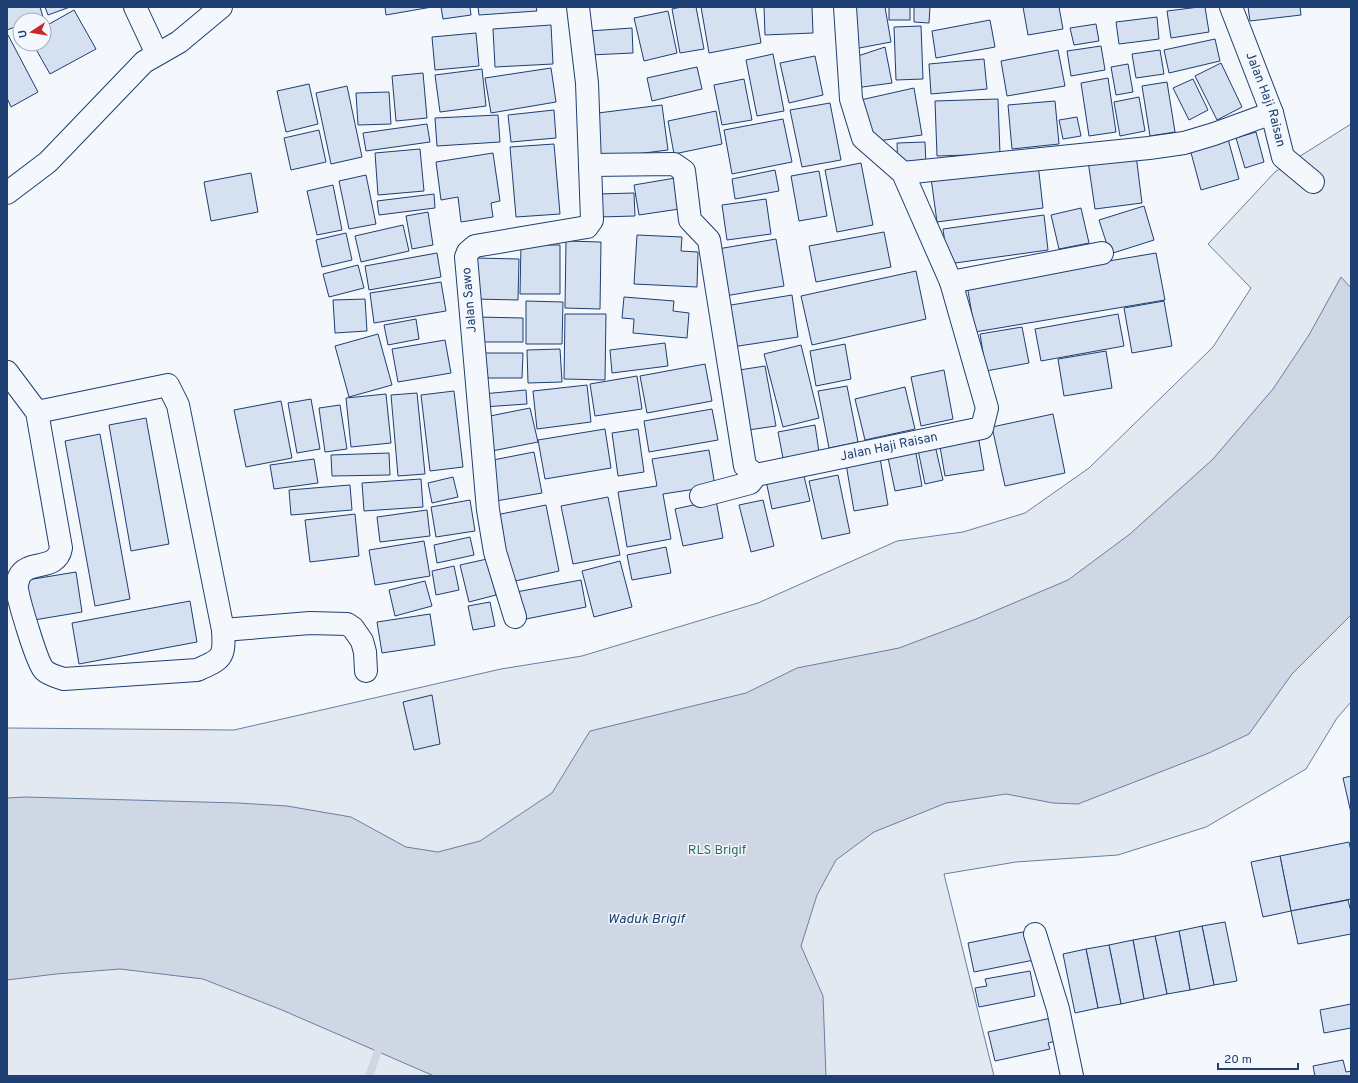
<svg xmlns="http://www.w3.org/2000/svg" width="1358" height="1083" font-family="Overpass,sans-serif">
  <rect width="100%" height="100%" fill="#f4f7fb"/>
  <path fill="#e3e9f0" stroke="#687fa3" d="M 1351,124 L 1351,702 L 1337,718 L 1306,769 L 1206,827 L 1118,855 L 1016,862 L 944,874 L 994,1076 L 7,1076 L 7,728 L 234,730 L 501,669 L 582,656 L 758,603 L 897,541 L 963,532 L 1025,513 L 1089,468 L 1213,347 L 1251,288 L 1208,244 L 1275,172 Z"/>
  <path fill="#cfd7e4" stroke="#687fa3" d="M 1341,277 L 1351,288 L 1351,615 L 1292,674 L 1249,734 L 1209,753 L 1078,804 L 1053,803 L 1006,794 L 946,803 L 874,832 L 836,860 L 817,895 L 801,946 L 823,996 L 826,1076 L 434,1076 L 282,1010 L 203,979 L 120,969 L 56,974 L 7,980 L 7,798 L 25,797 L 238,803 L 287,806 L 351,817 L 406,847 L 438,852 L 480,841 L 552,793 L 590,731 L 746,693 L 797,668 L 899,648 L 976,619 L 1068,580 L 1130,534 L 1213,459 L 1273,389 L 1309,335 Z"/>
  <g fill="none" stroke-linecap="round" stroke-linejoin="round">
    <path stroke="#cfd7e4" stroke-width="8" d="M 369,1076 L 378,1051"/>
  </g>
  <g fill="#d5e0f0" stroke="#1d3f73">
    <path d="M 7,7 L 40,7 L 43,17 L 34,20 L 20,20 L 20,25 L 7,30 Z"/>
    <path d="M 45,7 L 70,7 L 48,15 Z"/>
    <path d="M 385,7 L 432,7 L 386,15 Z"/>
    <path d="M 441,7 L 470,7 L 471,15 L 443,19 Z"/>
    <path d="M 478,7 L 536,7 L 537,11 L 479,15 Z"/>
    <path d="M 681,7 L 696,7 L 704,49 L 680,53 L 672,9 Z"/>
    <path d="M 701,7 L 755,7 L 761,43 L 709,53 Z"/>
    <path d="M 764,7 L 812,7 L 813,33 L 765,35 Z"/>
    <path d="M 848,7 L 885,7 L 891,42 L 854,49 Z"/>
    <rect x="889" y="7" width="21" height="13"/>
    <path d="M 914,7 L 930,7 L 929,23 L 914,22 Z"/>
    <path d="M 1023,7 L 1059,7 L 1063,29 L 1028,35 Z"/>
    <path d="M 1199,7 L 1205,7 L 1209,32 L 1171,38 L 1167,11 Z"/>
    <path d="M 1248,7 L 1300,7 L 1301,15 L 1250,21 Z"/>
    <path d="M 74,10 L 96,49 L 50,74 L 33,44 L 44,44 L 44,27 Z"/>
    <path d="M 668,11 L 677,53 L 644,61 L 634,18 Z"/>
    <path d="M 1157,17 L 1159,39 L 1119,44 L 1116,22 Z"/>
    <path d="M 990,20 L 995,47 L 936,58 L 932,31 Z"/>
    <path d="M 1096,24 L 1099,41 L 1074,45 L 1070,28 Z"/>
    <path d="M 551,25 L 553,64 L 495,67 L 493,29 Z"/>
    <path d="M 921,26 L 923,79 L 896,80 L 894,27 Z"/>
    <path d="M 632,28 L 633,53 L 590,55 L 589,31 Z"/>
    <path d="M 476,33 L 479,66 L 435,70 L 432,37 Z"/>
    <path d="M 8,35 L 38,92 L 11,107 L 7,98 L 7,36 Z"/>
    <path d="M 1215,39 L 1220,61 L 1169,73 L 1164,50 Z"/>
    <path d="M 1101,46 L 1105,70 L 1071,76 L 1067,51 Z"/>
    <path d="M 885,47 L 892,83 L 855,88 L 849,59 Z"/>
    <path d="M 1058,50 L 1065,86 L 1007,96 L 1001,61 Z"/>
    <path d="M 1160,50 L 1164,74 L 1136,78 L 1132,54 Z"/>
    <path d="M 773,54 L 784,111 L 757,116 L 746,60 Z"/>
    <path d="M 815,56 L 823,95 L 789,103 L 780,63 Z"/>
    <path d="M 984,59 L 987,89 L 931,94 L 929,64 Z"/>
    <path d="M 1221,63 L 1242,107 L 1217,120 L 1195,76 Z"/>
    <path d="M 1128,64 L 1133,92 L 1116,95 L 1111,67 Z"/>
    <path d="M 697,67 L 702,89 L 652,101 L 647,78 Z"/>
    <path d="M 551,68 L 556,102 L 491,113 L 485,78 Z"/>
    <path d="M 482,69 L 486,106 L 440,112 L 435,75 Z"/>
    <path d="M 423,73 L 427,118 L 396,121 L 392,76 Z"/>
    <path d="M 1108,78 L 1116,132 L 1089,136 L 1081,83 Z"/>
    <path d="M 744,79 L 752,120 L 722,125 L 714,85 Z"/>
    <path d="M 1193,79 L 1208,110 L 1189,120 L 1173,88 Z"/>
    <path d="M 1167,82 L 1175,132 L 1150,136 L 1142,86 Z"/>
    <path d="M 309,84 L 318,124 L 286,132 L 277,91 Z"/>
    <path d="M 347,86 L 362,157 L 331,164 L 316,93 Z"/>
    <path d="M 914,88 L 922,135 L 870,142 L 856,101 Z"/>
    <path d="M 389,92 L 391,124 L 358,125 L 356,93 Z"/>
    <path d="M 1139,97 L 1145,131 L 1120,136 L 1114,102 Z"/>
    <path d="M 998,99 L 1000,154 L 937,156 L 935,101 Z"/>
    <path d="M 1055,101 L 1059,144 L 1012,149 L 1008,105 Z"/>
    <path d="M 830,103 L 841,160 L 802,167 L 790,110 Z"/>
    <path d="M 662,105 L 668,150 L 596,159 L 590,114 Z"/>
    <path d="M 554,110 L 556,138 L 511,142 L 508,115 Z"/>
    <path d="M 716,111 L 722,144 L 674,154 L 668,121 Z"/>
    <path d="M 498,115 L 500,142 L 437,146 L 435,118 Z"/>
    <path d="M 1077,117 L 1081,136 L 1063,139 L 1059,120 Z"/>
    <path d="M 783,119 L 792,162 L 732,174 L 724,130 Z"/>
    <path d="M 427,124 L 430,142 L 366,151 L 363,133 Z"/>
    <path d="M 319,130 L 326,162 L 291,170 L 284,138 Z"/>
    <path d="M 1256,132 L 1264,162 L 1245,168 L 1236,138 Z"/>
    <path d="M 1228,139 L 1239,179 L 1201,190 L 1190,149 Z"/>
    <path d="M 925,142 L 926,165 L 898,167 L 897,143 Z"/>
    <path d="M 554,144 L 560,214 L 516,217 L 510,147 Z"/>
    <path d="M 420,149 L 424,191 L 378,195 L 375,153 Z"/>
    <path d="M 493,153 L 500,201 L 491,203 L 493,217 L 461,222 L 458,197 L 441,200 L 436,162 Z"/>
    <path d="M 1136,155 L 1142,203 L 1095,209 L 1088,161 Z"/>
    <path d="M 861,163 L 873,225 L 837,232 L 825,170 Z"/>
    <path d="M 1038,164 L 1043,208 L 937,222 L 931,178 Z"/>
    <path d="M 775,170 L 779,191 L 735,199 L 732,179 Z"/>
    <path d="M 819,171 L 827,216 L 799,221 L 791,176 Z"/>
    <path d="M 251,173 L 258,212 L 211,221 L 204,182 Z"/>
    <path d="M 366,175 L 376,224 L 349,229 L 339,181 Z"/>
    <path d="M 681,177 L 686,208 L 639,215 L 634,185 Z"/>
    <path d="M 333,185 L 342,230 L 317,235 L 307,191 Z"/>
    <path d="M 634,193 L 635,216 L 599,217 L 597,194 Z"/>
    <path d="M 434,194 L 435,208 L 379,215 L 377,201 Z"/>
    <path d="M 766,199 L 771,234 L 727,240 L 722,205 Z"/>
    <path d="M 1144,206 L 1154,240 L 1110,254 L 1099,220 Z"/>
    <path d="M 1081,208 L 1089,243 L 1059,249 L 1051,215 Z"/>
    <path d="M 428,212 L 433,245 L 412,249 L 406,216 Z"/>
    <path d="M 1044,215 L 1048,250 L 948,264 L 943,229 Z"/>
    <path d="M 403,225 L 409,251 L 361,262 L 355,236 Z"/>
    <path d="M 884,232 L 891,267 L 816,282 L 809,246 Z"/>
    <path d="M 346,233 L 352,260 L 322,267 L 316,240 Z"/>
    <path d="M 637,235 L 682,237 L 681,251 L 698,252 L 697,287 L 634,284 Z"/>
    <path d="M 776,239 L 784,286 L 719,297 L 712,250 Z"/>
    <path d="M 566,241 L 601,242 L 600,309 L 565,308 Z"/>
    <path d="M 521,245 L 560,245 L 560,294 L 520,294 Z"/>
    <path d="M 437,253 L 441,277 L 369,290 L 365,266 Z"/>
    <path d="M 1156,253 L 1165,300 L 975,332 L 967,285 Z"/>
    <path d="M 475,258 L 519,259 L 518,300 L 474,299 Z"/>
    <path d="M 358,265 L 364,288 L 329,297 L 323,274 Z"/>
    <path d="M 916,271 L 926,319 L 812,345 L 801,296 Z"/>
    <path d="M 441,282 L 446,311 L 374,323 L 370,293 Z"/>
    <path d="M 792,295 L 798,337 L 732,347 L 725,306 Z"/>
    <path d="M 624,297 L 674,301 L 673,311 L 689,313 L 687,338 L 633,333 L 634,319 L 622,318 Z"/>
    <path d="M 365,299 L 367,331 L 335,333 L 333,300 Z"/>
    <path d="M 526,301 L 563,302 L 562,344 L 526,344 Z"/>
    <path d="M 1164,301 L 1172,346 L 1132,353 L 1124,308 Z"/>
    <path d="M 565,314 L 606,314 L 605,380 L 564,379 Z"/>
    <path d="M 1118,314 L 1124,346 L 1041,361 L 1035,329 Z"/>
    <path d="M 477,317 L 523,318 L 523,342 L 477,342 Z"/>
    <path d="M 416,319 L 419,339 L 388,345 L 384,325 Z"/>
    <path d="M 1022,327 L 1029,363 L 986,371 L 980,334 Z"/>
    <path d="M 378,334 L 392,385 L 349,397 L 335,346 Z"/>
    <path d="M 445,340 L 451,373 L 398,382 L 392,349 Z"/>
    <path d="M 665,343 L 668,366 L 612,373 L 610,350 Z"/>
    <path d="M 845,344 L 851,379 L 816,386 L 810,351 Z"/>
    <path d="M 801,345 L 819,418 L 783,427 L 764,354 Z"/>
    <path d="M 560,349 L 562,382 L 528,383 L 527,350 Z"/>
    <path d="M 1106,351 L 1112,388 L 1064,396 L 1058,359 Z"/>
    <path d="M 481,353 L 523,353 L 522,378 L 481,378 Z"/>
    <path d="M 705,364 L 712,401 L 647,413 L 640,376 Z"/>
    <path d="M 765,366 L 776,426 L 741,431 L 733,371 Z"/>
    <path d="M 944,370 L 953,419 L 921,426 L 911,377 Z"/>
    <path d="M 637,376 L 642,409 L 595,416 L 590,384 Z"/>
    <path d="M 587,385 L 591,422 L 537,429 L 533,391 Z"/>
    <path d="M 847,386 L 858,442 L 829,448 L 818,391 Z"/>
    <path d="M 905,387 L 915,429 L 865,440 L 855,399 Z"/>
    <path d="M 526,390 L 527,404 L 483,407 L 482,394 Z"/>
    <path d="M 454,391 L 463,467 L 430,471 L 421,395 Z"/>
    <path d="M 417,393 L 425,474 L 398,476 L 391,395 Z"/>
    <path d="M 386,394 L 391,443 L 351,447 L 346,398 Z"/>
    <path d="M 311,399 L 320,449 L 297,453 L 288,403 Z"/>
    <path d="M 281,401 L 292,458 L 246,467 L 234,410 Z"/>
    <path d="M 340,405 L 347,449 L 325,452 L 319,408 Z"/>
    <path d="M 530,408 L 538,442 L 492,451 L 485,417 Z"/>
    <path d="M 712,409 L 718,440 L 649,452 L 644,421 Z"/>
    <path d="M 1053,414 L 1065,473 L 1005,486 L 992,427 Z"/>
    <path d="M 146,418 L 169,544 L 131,551 L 109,425 Z"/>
    <path d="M 815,425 L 819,452 L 783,458 L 778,432 Z"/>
    <path d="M 605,429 L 611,468 L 545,479 L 538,440 Z"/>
    <path d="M 638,429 L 644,472 L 618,476 L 612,433 Z"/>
    <path d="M 100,434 L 130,599 L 95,606 L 65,441 Z"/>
    <path d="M 978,435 L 984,470 L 945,476 L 939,441 Z"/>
    <path d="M 934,441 L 943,480 L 925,484 L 917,445 Z"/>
    <path d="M 915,448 L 922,486 L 895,491 L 887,453 Z"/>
    <path d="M 709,450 L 715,486 L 663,494 L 671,539 L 627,547 L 618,492 L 657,486 L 652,459 Z"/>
    <path d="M 534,452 L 542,493 L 496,501 L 488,461 Z"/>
    <path d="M 389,453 L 390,475 L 332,476 L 331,455 Z"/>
    <path d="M 880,458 L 888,505 L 854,511 L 846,464 Z"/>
    <path d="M 314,459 L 318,483 L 274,489 L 270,465 Z"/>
    <path d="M 802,468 L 810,501 L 772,509 L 765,476 Z"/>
    <path d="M 838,475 L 850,533 L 822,539 L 809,481 Z"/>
    <path d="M 453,477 L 458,497 L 432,503 L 428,483 Z"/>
    <path d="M 421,479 L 423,507 L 364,511 L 362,483 Z"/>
    <path d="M 350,485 L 352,510 L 291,515 L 289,490 Z"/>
    <path d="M 608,497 L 620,555 L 573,564 L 561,506 Z"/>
    <path d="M 470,500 L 475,531 L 436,537 L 431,507 Z"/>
    <path d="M 716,500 L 723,538 L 683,546 L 675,509 Z"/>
    <path d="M 763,500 L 774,546 L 751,552 L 739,505 Z"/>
    <path d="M 546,505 L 559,571 L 511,582 L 496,515 Z"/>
    <path d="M 427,510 L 430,536 L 380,542 L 377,517 Z"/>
    <path d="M 355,514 L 359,556 L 310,562 L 305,520 Z"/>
    <path d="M 470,537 L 474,555 L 437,563 L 434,545 Z"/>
    <path d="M 424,541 L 430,576 L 375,585 L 369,550 Z"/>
    <path d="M 666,547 L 671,573 L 632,580 L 627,555 Z"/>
    <path d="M 487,559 L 496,595 L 469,602 L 460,565 Z"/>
    <path d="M 620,561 L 632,607 L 594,617 L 582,571 Z"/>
    <path d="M 454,566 L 459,590 L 436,595 L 432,571 Z"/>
    <path d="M 76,572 L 82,612 L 28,621 L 21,581 Z"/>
    <path d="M 581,580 L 586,607 L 521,620 L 516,592 Z"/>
    <path d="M 425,581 L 432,606 L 395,616 L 389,590 Z"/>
    <path d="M 190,601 L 197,642 L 79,664 L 72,623 Z"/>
    <path d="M 490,602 L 495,626 L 473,630 L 468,606 Z"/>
    <path d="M 430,614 L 435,645 L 382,653 L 377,622 Z"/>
    <path d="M 432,695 L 440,744 L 414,750 L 403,702 Z"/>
    <path d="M 1351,776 L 1351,813 L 1343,778 Z"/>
    <path d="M 1349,842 L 1351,851 L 1351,899 L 1291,911 L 1280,856 Z"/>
    <path d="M 1280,856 L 1291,911 L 1263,917 L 1251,862 Z"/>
    <path d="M 1348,900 L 1351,912 L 1351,934 L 1298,944 L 1291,911 Z"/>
    <path d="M 1225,922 L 1237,981 L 1214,985 L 1202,926 Z"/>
    <path d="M 1202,926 L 1214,985 L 1190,990 L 1179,931 Z"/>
    <path d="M 1028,931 L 1034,960 L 974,972 L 968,943 Z"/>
    <path d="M 1179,931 L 1190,990 L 1167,994 L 1155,936 Z"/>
    <path d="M 1155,936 L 1167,994 L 1144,999 L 1133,940 Z"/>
    <path d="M 1133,940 L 1144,999 L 1121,1004 L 1109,945 Z"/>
    <path d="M 1109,945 L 1121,1004 L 1098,1008 L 1086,949 Z"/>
    <path d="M 1086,949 L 1098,1008 L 1075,1013 L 1063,954 Z"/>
    <path d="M 1030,971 L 1035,996 L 979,1007 L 975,988 L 987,986 L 985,979 Z"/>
    <path d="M 1351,1004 L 1351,1028 L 1324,1033 L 1320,1010 Z"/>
    <path d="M 1051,1018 L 1056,1041 L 1048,1043 L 1050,1049 L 995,1061 L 988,1032 Z"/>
    <path d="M 1343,1060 L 1346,1072 L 1351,1071 L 1351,1076 L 1315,1076 L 1313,1066 Z"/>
  </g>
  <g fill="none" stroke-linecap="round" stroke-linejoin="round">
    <defs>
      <g id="street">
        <path d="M 135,7 L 157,54"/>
        <path id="s1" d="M 1231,7 L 1272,113 L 1283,157 L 1313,182"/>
        <path id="s2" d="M 590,165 L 674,164 L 684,171 L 690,220 L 709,240 L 745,466 L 756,475 L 982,428 L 987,408 L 951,282 L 903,173 L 863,138 L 851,99 L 845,7"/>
        <path d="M 903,173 L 1149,148 L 1184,143 L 1214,134 L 1272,113"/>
        <path d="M 7,193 L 48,162 L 144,62 L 179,42 L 221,7"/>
        <path d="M 951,282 L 1102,253"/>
        <path d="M 7,372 L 37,412 L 168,385 L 178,405 L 223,630 C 225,658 222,659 197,670 L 64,679 C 58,677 49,675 44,670 C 37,663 19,602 17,589 C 16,586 18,581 19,577 C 27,559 57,572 61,548 L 37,412"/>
        <path d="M 701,496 L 750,483 L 756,475"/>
        <path d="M 515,617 L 495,552 L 488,510 L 466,257 L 468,252 L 475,246 L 587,227 L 592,220 L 587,83 L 578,7"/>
        <path d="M 223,630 L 310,623 L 347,624 L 353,628 L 362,641 L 365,652 L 366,671"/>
        <path d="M 1035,934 L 1058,1009 L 1072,1076"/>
      </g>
    </defs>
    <use href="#street" stroke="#1d3f73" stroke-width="24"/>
    <use href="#street" stroke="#f4f7fb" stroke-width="22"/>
  </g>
  <g text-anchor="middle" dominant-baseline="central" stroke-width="3" stroke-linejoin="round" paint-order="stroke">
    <g font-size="13" fill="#1d3f73" stroke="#f4f7fb">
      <text stroke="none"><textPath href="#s1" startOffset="99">Jalan Haji Raisan</textPath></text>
      <text transform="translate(470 300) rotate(-95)">Jalan Sawo</text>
      <text stroke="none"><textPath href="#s2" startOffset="552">Jalan Haji Raisan</textPath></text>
    </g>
    <g font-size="13" fill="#2c6c60" stroke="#f4f7fb">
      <text x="717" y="851">RLS Brigif</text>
    </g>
    <g font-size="14" font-style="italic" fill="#1d3f73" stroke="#f4f7fb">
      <text x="646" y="919">Waduk Brigif</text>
    </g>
  </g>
  <rect width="1358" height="1083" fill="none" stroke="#1d3f73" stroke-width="16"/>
  <g transform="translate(32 32) rotate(258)"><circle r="19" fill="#f4f7fb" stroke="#9eadc5"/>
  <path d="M0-3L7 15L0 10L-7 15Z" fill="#c62828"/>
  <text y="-6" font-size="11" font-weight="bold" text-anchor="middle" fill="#1d3f73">U</text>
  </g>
  <path d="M1218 1063v6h80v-6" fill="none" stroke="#1d3f73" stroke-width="2"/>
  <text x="1224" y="1063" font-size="12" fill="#1d3f73" stroke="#f4f7fb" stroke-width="3" paint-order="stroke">20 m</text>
</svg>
